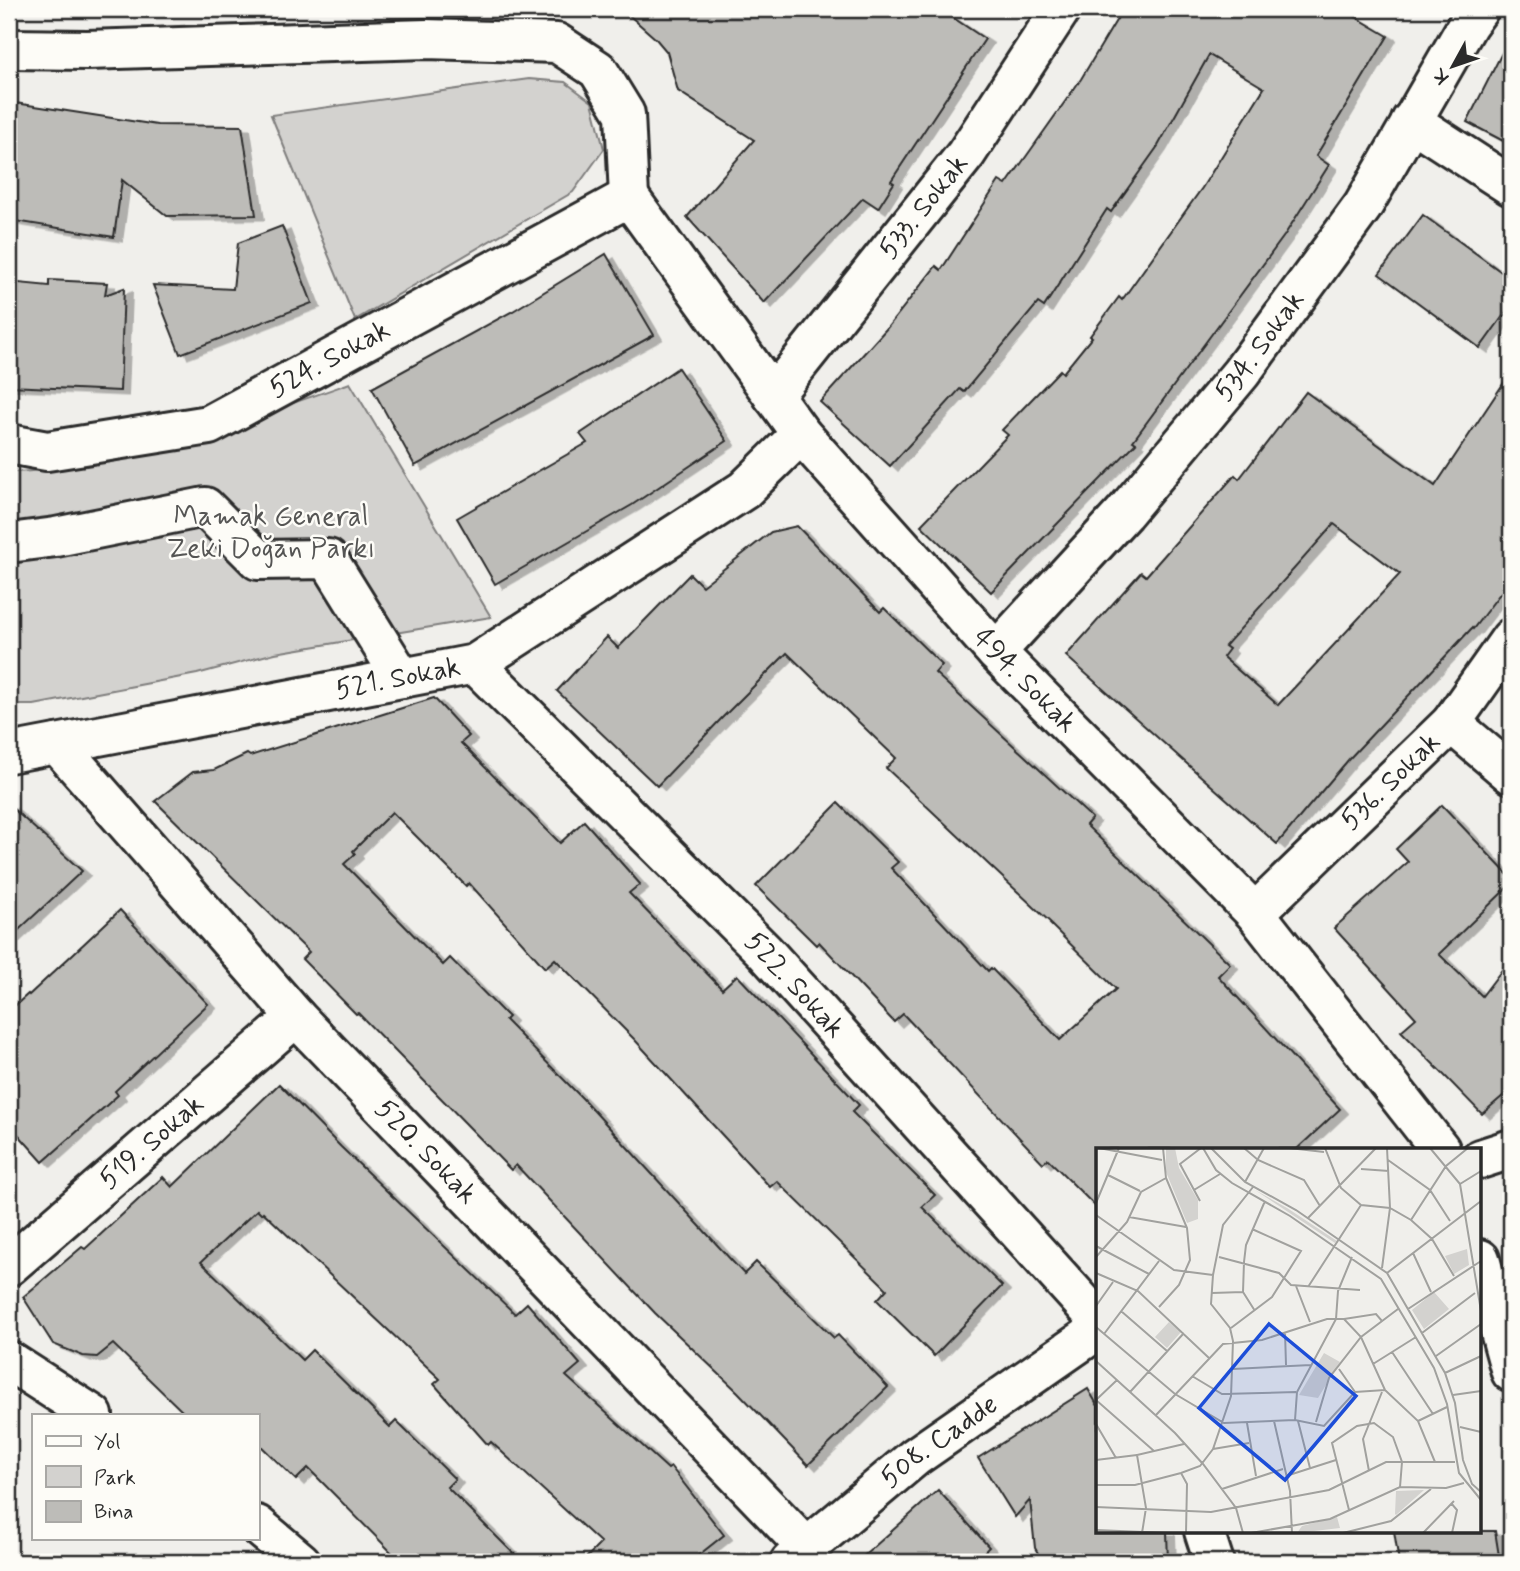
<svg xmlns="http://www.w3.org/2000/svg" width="1520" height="1571" font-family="Mynerve,sans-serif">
  <defs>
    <filter id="shadow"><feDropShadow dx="8" dy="4.5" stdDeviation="0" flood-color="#0004"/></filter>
  </defs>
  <rect width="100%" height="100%" fill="#f0efeb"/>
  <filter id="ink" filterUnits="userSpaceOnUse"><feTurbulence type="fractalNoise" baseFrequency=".0143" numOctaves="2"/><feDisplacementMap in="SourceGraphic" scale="14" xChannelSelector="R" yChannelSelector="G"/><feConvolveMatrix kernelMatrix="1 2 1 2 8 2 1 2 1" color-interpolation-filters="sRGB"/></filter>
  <g filter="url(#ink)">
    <g fill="#d3d2cf" stroke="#7f7e7d" stroke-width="2">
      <path d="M 529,79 L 565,82 L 592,102 L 604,149 L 573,192 L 355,320 L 271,115 Z"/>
      <path d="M 350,383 L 491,617 L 275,653 L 197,674 L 34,705 L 9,705 L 9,472 C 40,472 68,466 99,460 C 185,442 268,412 350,383 Z"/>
    </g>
    <g fill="#bdbcb8" stroke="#2b2b2b" stroke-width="2" fill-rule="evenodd" filter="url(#shadow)">
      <path d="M 622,9 L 940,9 L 985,39 L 891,181 L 894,183 L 878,208 L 863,198 L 764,303 L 687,217 L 754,140 L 678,91 L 667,52 L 656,39 Z"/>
      <path d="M 1123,9 L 1342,9 L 1388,36 L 1316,156 L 1329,165 L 1284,236 L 1133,441 L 1136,443 L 991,592 L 921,525 L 1008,435 L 1002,430 L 1060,370 L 1063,373 L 1092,337 L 1090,336 L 1119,297 L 1122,300 L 1202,188 L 1264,88 L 1209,55 L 1158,146 L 1111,212 L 1107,209 L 1044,307 L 1038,303 L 964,392 L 960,389 L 890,466 L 820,402 L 887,328 L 936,266 L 941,270 L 999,181 L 1006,185 L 1081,79 Z"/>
      <path d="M 1511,35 L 1511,145 L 1467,122 Z"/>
      <path d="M 9,102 L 157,125 L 242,126 L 256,215 L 167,216 L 122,180 L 114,237 L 9,220 Z"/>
      <path d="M 1423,215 L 1511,279 L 1511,305 L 1480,348 L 1379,274 Z"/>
      <path d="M 282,226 L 312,303 L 180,354 L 153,285 L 233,289 L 238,243 Z"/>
      <path d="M 606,254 L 654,335 L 415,466 L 372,388 L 513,311 Z"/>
      <path d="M 49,280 L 107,283 L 105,295 L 124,288 L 120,391 L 9,386 L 9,282 L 49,286 Z"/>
      <path d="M 678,368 L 727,441 L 632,505 L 495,584 L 457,518 L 587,443 L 580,434 Z"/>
      <path d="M 1511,372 L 1511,579 L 1473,629 L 1472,628 L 1349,759 L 1277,844 L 1066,656 L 1141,572 L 1146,576 L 1235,475 L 1239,479 L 1306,392 L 1435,486 ZM 1334,524 L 1400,574 L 1278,705 L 1223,657 L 1229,649 L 1225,646 Z"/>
      <path d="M 797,526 L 880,612 L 884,608 L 942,665 L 935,673 L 1092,818 L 1086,825 L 1230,964 L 1218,976 L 1340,1109 L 1297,1149 L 1098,1149 L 1098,1209 L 1048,1159 L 1043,1163 L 903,1014 L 894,1022 L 819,942 L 816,945 L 756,886 L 838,803 L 898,862 L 891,868 L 988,971 L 991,968 L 1060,1040 L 1116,989 L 1050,924 L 1051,923 L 886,768 L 896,758 L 787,653 L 722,718 L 657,786 L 557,691 L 607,637 L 618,648 L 690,574 L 702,586 L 771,532 Z"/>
      <path d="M 434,698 L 469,736 L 461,743 L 560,843 L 584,821 L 640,884 L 629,893 L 722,989 L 737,975 L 859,1105 L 852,1112 L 935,1195 L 922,1207 L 1002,1286 L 934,1356 L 877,1300 L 887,1289 L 777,1181 L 770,1187 L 634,1039 L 555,959 L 545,968 L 469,883 L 466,886 L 392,812 L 353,851 L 355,854 L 344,864 L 443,965 L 450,958 L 508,1017 L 505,1020 L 583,1099 L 744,1274 L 756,1262 L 834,1338 L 838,1335 L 888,1387 L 808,1465 L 738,1392 L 655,1313 L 516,1165 L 511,1170 L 358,1013 L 356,1014 L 302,959 L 309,952 L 155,801 L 193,772 L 214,770 L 247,754 L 250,756 Z"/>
      <path d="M 9,805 L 82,871 L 9,939 Z"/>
      <path d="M 1442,805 L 1511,878 L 1511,884 L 1439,954 L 1482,996 L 1511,958 L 1511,1089 L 1482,1114 L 1401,1031 L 1416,1018 L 1334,928 L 1408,862 L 1396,849 Z"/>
      <path d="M 120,910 L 208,1004 L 115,1091 L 118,1095 L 43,1162 L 9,1124 L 9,1011 L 28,994 L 29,995 Z"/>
      <path d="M 279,1084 L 341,1147 L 515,1314 L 527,1303 L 580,1364 L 566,1376 L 668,1469 L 671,1467 L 724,1535 L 690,1562 L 582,1562 L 601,1543 L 491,1442 L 488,1445 L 434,1384 L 440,1379 L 263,1212 L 261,1214 L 257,1210 L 201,1262 L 302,1360 L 312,1350 L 390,1427 L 396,1421 L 455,1479 L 447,1487 L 522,1562 L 401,1562 L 308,1468 L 296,1480 L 257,1442 L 257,1415 L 186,1415 L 113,1344 L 97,1357 L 83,1356 L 53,1344 L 23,1297 L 82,1247 L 85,1249 L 163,1177 L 172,1187 Z"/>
      <path d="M 1088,1389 L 1098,1406 L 1098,1531 L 1167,1531 L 1168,1562 L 1043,1562 L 1035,1548 L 1030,1500 L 1015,1517 L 978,1458 Z"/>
      <path d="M 938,1490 L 989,1547 L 975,1562 L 857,1562 Z"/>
      <path d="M 1394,1531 L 1495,1531 L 1500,1562 L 1399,1562 Z"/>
    </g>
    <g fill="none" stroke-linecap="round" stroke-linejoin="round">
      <defs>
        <g id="minor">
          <path d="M 9,49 L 87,50 L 426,39 L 557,43 L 598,70 L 625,114 L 629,197"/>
          <path d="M 1411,121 L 1511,186"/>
          <path id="s1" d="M 629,197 L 801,434 L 996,652 L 1255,913 L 1440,1149"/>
          <path id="s2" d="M 773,396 L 966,154 L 1061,9"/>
          <path id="s3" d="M 9,444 L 47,451 L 209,425 L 629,197"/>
          <path d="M 9,543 L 56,537 L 205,507 L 258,560 L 328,559 L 402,678"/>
          <path id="s4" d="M 996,652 L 1124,513 L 1241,373 L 1363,206 L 1468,24 L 1479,9"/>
          <path id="s5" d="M 475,664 L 764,951 L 1093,1314 L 1098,1323"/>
          <path d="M 1451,723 L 1511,774"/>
          <path id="s6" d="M 57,744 L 296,1017 L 807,1548"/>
          <path id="s7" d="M 9,753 L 475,664 L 744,490 L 801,434"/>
          <path id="s8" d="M 1255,913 L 1451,723 L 1511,638"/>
          <path d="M 1480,1159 L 1511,1149"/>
          <path d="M 1480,1259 L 1511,1372"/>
          <path id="s9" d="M 9,1266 L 296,1017"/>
          <path d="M 9,1361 L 93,1415"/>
          <path d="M 257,1525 L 301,1562"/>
          <path d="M 1204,1531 L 1214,1562"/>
          <path id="s10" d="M 790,1562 L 915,1457 L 1098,1330"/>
        </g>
      </defs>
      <use href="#minor" stroke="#2b2b2b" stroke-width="44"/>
      <use href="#minor" stroke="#fdfcf7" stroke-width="38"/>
    </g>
  </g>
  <g text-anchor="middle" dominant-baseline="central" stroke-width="5" stroke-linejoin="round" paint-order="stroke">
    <g font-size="28" fill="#2b2b2b" stroke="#fdfcf7">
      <text stroke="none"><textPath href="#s2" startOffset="242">533. Sokak</textPath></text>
      <text stroke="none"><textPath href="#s4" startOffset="404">534. Sokak</textPath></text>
      <text stroke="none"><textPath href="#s3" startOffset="340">524. Sokak</textPath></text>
      <text stroke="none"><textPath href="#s7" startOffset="396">521. Sokak</textPath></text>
      <text stroke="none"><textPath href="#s1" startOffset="626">494. Sokak</textPath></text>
      <text stroke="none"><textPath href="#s8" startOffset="189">536. Sokak</textPath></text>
      <text stroke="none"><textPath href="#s5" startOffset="453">522. Sokak</textPath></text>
      <text stroke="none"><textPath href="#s9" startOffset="189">519. Sokak</textPath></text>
      <text stroke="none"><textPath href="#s6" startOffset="550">520. Sokak</textPath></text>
      <text stroke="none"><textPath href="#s10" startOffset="192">508. Cadde</textPath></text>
    </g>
    <g font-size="28" fill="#555554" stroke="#fdfcf7">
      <text x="271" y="517">Mamak General<tspan x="271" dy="32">Zeki Doğan Parkı</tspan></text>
    </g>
  </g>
  <g transform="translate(1096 1148)">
    <rect width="385" height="385" fill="#f0efeb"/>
    <path d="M 70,0 L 79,0 L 83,20 L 102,52 L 102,71 L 91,75 L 70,24 ZM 159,42 L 191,60 L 241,93 L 239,95 ZM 371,101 L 373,117 L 358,126 L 349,108 ZM 338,144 L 353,161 L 328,181 L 316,162 ZM 73,174 L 85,184 L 71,200 L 59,189 ZM 228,205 L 244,214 L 222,250 L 203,247 ZM 328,342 L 300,367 L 299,366 L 300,343 ZM 241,369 L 244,380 L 201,385 L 206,378 Z" fill="#d3d2cf"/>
    <path fill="none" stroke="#a1a19e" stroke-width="2" d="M 3,0 L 66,12M 107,0 L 120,22 L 136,35 L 194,68 L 285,131 L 338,220 L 351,256 L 363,325 L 385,352M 115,0 L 149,34 L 200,62 L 291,125 L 349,225 L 359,255 L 367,312 L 376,336 L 385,344M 148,0 L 162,12 L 208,32 L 224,58M 193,0 L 228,4M 229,0 L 245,40 L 265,57 L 294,60 L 315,72 L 336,91 L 358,128M 334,0 L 364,36 L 385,163M 292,12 L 334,42 L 354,73M 265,21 L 293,23M 12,27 L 44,43M 149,34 L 168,0M 364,36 L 385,23M 98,42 L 124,26M 104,53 L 84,16 L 105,0M 0,55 L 23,0M 0,67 L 78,122 L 117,127M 33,69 L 90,79M 212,70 L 280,0M 315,72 L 350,18 L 372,0M 0,98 L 53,126M 317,105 L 335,144M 0,109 L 31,74 L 45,44 L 70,30M 123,109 L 183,125 L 195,137 L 264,142M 286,120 L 294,60 L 291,0M 0,125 L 42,143 L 113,210M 291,125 L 385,53M 200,138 L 214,174M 212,139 L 265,57M 116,145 L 147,144M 0,158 L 17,134M 63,159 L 83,137 L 94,112 L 91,80 L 70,30 L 67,0M 312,161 L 385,113M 25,163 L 71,203M 159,163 L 147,144 L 148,114 L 150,97 L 169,53M 248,171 L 280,166 L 286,173M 0,179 L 79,246 L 128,275 L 199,272 L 228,278 L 259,244 L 289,242 L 322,273 L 339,314M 135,180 L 176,149 L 205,103 L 156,81M 189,184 L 190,217M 326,185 L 379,145M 8,186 L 63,113M 296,204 L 337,266M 340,208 L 385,176M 0,213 L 79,285 L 107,316 L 140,360 L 147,385M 277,216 L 320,189M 137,221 L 215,217M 243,221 L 259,244M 349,225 L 385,208M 96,228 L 126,246 L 200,244M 21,232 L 0,252 L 58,303M 34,244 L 88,185M 357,247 L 385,243M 60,267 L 127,196 L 166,192 L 231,171 L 248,171 L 265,189 L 289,242M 199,272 L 201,244 L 240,171 L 242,143 L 256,109M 178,273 L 194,343 L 196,385M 202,273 L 214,320M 322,273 L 351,259M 220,274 L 233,230 L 265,189 L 302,161M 151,275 L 160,328M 0,276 L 20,310M 364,279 L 385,284M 117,301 L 153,295M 0,312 L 41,307M 273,323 L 267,291 L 286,244M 85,325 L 91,336 L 90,385M 190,328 L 240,312M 0,337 L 39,337 L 85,325 L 104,318 L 117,301 L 135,248 L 137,193 L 134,180 L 115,156 L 117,127 L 127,77 L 157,39M 126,341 L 187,321M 355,355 L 361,362 L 356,385M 0,359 L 115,364 L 233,342 L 290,314 L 359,314M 253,362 L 236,295 L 261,278 L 278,275 L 297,289 L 306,314 L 304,339M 0,382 L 72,385M 46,385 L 50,360 L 41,307 L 88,296M 155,385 L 234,371 L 304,339 L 350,340 L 368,335M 247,385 L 295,373 L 335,341M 327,385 L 358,353"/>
    <path fill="#1d4ed8" fill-opacity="0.15" stroke="#1d4ed8" stroke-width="3.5" d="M 173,176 L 260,248 L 189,332 L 103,260 Z"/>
    <rect width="385" height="385" fill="none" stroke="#2b2b2b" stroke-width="3.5"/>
  </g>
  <rect width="1520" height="1571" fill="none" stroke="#fdfcf7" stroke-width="35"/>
  <rect x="18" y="18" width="1485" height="1536" fill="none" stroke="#2b2b2b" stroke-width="2.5" filter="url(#ink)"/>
  <rect x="32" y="1414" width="228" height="126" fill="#fdfcf7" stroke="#a9a8a5" stroke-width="2"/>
  <rect x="46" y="1436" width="35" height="10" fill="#fdfcf7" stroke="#a9a8a5" stroke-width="2"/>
  <text x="94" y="1448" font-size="21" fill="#2b2b2b">Yol</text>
  <rect x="46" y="1466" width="35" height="21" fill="#d3d2cf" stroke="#a9a8a5" stroke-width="2"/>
  <text x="94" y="1484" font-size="21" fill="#2b2b2b">Park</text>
  <rect x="46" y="1501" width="35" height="21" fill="#bdbcb8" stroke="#a9a8a5" stroke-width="2"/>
  <text x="94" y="1518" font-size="21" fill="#2b2b2b">Bina</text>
  <g transform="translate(1453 66) rotate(230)" stroke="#fdfcf7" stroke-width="5" paint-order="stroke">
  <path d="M0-5L12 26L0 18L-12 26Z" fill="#2b2b2b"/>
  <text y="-10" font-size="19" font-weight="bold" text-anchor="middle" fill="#2b2b2b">K</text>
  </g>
</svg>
